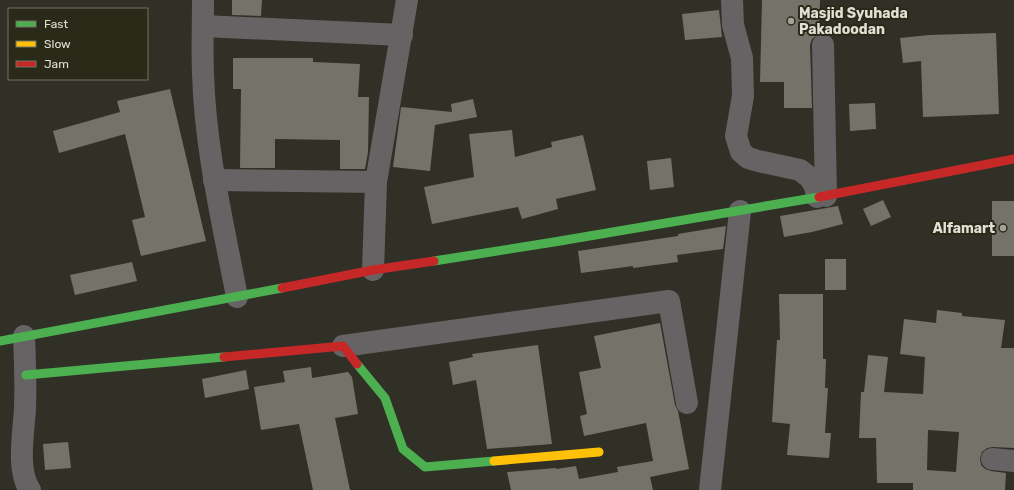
<svg xmlns="http://www.w3.org/2000/svg" width="1014" height="490" font-family="Rubik,sans-serif">
  <rect width="100%" height="100%" fill="#303026"/>
  <g fill="#73736a" fill-rule="evenodd">
    <path d="M 232,0 L 262,0 L 261,16 L 232,15 Z"/>
    <path d="M 762,0 L 820,0 L 819,34 L 812,39 L 810,45 L 812,108 L 784,108 L 784,82 L 760,82 Z"/>
    <path d="M 719,10 L 722,37 L 685,40 L 682,14 Z"/>
    <path d="M 996,33 L 999,114 L 923,117 L 921,61 L 903,63 L 900,38 L 929,35 Z"/>
    <path d="M 233,58 L 313,58 L 313,62 L 360,64 L 358,97 L 369,97 L 368,152 L 365,169 L 340,169 L 340,140 L 275,139 L 275,168 L 240,168 L 241,89 L 233,89 Z"/>
    <path d="M 170,89 L 206,241 L 141,256 L 132,220 L 145,217 L 125,134 L 59,153 L 53,131 L 120,112 L 117,101 Z"/>
    <path d="M 473,99 L 477,117 L 435,125 L 430,171 L 393,167 L 401,107 L 452,112 L 451,104 Z"/>
    <path d="M 875,103 L 876,129 L 850,131 L 849,104 Z"/>
    <path d="M 512,130 L 515,157 L 552,147 L 551,142 L 583,135 L 596,190 L 556,199 L 558,209 L 522,219 L 518,207 L 432,224 L 424,187 L 474,177 L 469,134 Z"/>
    <path d="M 671,158 L 674,187 L 650,190 L 647,161 Z"/>
    <path d="M 883,200 L 891,217 L 871,226 L 863,209 Z"/>
    <rect x="992" y="201" width="22" height="55"/>
    <path d="M 838,206 L 843,224 L 812,232 L 784,237 L 780,216 Z"/>
    <path d="M 726,226 L 723,249 L 677,255 L 678,262 L 633,268 L 633,266 L 581,273 L 578,251 L 678,236 L 678,234 Z"/>
    <rect x="825" y="259" width="21" height="31"/>
    <path d="M 132,262 L 137,281 L 75,295 L 70,275 Z"/>
    <path d="M 779,294 L 823,294 L 823,359 L 826,359 L 825,388 L 828,388 L 825,433 L 831,433 L 829,458 L 787,455 L 790,424 L 772,422 L 777,340 L 780,340 Z"/>
    <path d="M 937,310 L 962,313 L 962,316 L 1005,320 L 1001,348 L 1014,348 L 1014,448 L 993,447 L 987,448 L 982,452 L 980,458 L 981,465 L 985,469 L 991,471 L 1006,473 L 1005,490 L 913,490 L 913,483 L 877,483 L 876,438 L 859,438 L 861,392 L 864,392 L 868,355 L 888,357 L 884,392 L 923,394 L 925,357 L 900,354 L 904,319 L 936,323 ZM 928,430 L 959,432 L 956,472 L 927,470 Z"/>
    <path d="M 660,323 L 675,405 L 678,411 L 689,469 L 650,477 L 653,490 L 511,490 L 507,472 L 556,468 L 556,469 L 576,466 L 579,479 L 618,472 L 617,467 L 653,461 L 646,423 L 584,436 L 580,416 L 587,414 L 579,372 L 601,368 L 594,336 Z"/>
    <path d="M 538,345 L 552,444 L 487,449 L 476,380 L 453,385 L 449,362 L 473,357 L 472,354 Z"/>
    <path d="M 311,367 L 312,378 L 348,372 L 352,377 L 358,414 L 335,418 L 350,490 L 313,490 L 299,424 L 261,430 L 254,387 L 285,382 L 283,371 Z"/>
    <path d="M 246,370 L 249,389 L 205,398 L 202,379 Z"/>
    <path d="M 68,442 L 71,468 L 45,470 L 43,444 Z"/>
  </g>
  <g fill="none" stroke-linecap="round" stroke-linejoin="round">
    <g stroke="#666365" stroke-width="22">
      <path d="M 203,0 C 203,24 202,49 203,73 C 205,149 223,223 237,297"/>
      <path d="M 732,0 L 733,25 L 742,58 L 743,96 L 736,136 L 741,152 L 748,158 L 758,161 L 800,170 L 809,177 L 815,186 L 817,197"/>
      <path d="M 203,26 L 402,35"/>
      <path d="M 823,45 L 826,196"/>
      <path d="M 214,180 L 376,182"/>
      <path d="M 373,270 L 376,182 L 407,0"/>
      <path d="M 24,336 C 25,360 26,384 25,408 C 24,431 16,470 30,490"/>
      <path d="M 343,346 L 669,301 L 687,403"/>
      <path d="M 992,459 L 1014,461"/>
      <path d="M 710,490 L 740,211"/>
    </g>
    <g stroke="#4caf50" stroke-width="9">
      <path d="M 434,261 L 554,242 L 819,197"/>
      <path d="M 0,341 L 282,288"/>
      <path d="M 357,364 L 385,398 L 403,449 L 425,467 L 494,461"/>
      <path d="M 26,375 L 224,357"/>
    </g>
    <path stroke="#ffc107" stroke-width="9" d="M 494,461 L 599,452"/>
    <g stroke="#c62828" stroke-width="9">
      <path d="M 819,197 L 1014,159"/>
      <path d="M 282,288 L 373,270 L 434,261"/>
      <path d="M 224,357 L 343,346 L 357,364"/>
    </g>
  </g>
  <g fill="#a2a298" stroke="#2a2a19" stroke-width="1.5">
    <circle cx="791" cy="21" r="4"/>
    <circle cx="1003" cy="228" r="4"/>
  </g>
  <g text-anchor="middle" dominant-baseline="central" stroke-width="4" stroke-linejoin="round" paint-order="stroke">
    <g font-size="14" font-weight="bold" fill="#e0e0d5" stroke="#2a2a19" text-anchor="start">
      <text x="799" y="13">Masjid Syuhada<tspan x="799" dy="16">Pakadoodan</tspan></text>
      <text x="995" y="228" text-anchor="end">Alfamart</text>
    </g>
  </g>
  <rect x="8" y="8" width="140" height="72" fill="#2a2a19" stroke="#737364"/>
  <rect x="16" y="21" width="20" height="6" fill="#4caf50" stroke="#737364"/>
  <text x="44" y="28" font-size="12" fill="#e0e0d5">Fast</text>
  <rect x="16" y="41" width="20" height="6" fill="#ffc107" stroke="#737364"/>
  <text x="44" y="48" font-size="12" fill="#e0e0d5">Slow</text>
  <rect x="16" y="61" width="20" height="6" fill="#c62828" stroke="#737364"/>
  <text x="44" y="68" font-size="12" fill="#e0e0d5">Jam</text>
</svg>
